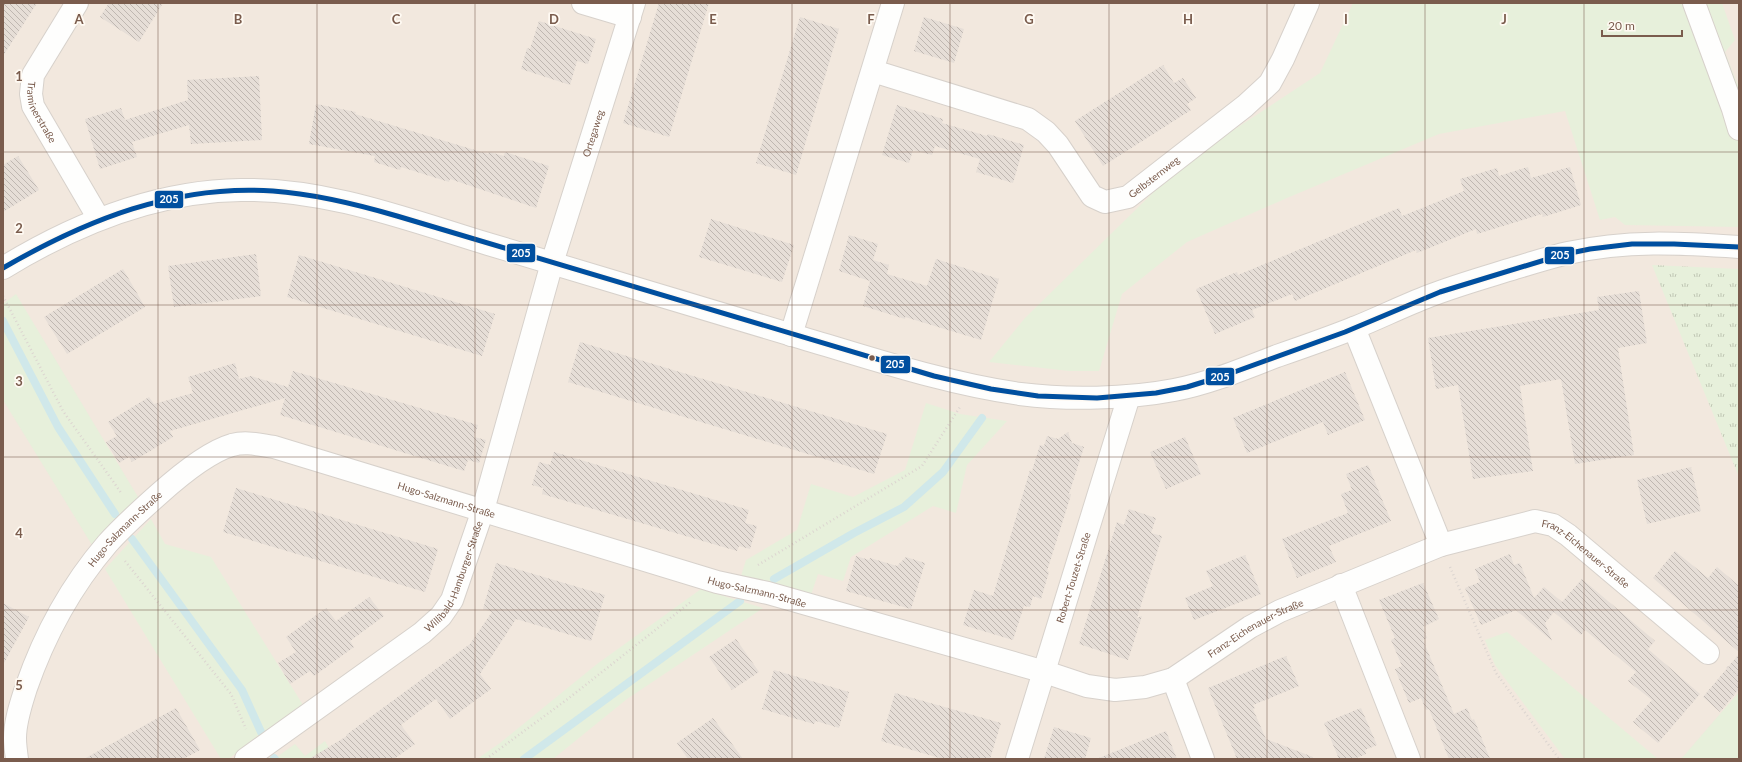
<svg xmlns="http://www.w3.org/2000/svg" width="1742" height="762" font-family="Lato,sans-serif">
  <defs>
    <pattern id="park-tufts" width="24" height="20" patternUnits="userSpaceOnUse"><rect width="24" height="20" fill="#e7f0db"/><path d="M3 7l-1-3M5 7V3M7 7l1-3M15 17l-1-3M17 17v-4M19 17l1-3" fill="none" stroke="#c0c6b4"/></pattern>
    <pattern id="building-back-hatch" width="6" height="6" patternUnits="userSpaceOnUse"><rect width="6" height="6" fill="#e6ded7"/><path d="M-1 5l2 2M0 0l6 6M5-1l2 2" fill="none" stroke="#bfb7b1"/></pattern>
  </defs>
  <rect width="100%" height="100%" fill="#f9f5f0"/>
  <rect fill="#f2e8de" x="3" y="3" width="1736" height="756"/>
  <g fill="#e7f0db">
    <path d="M 1353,3 L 1722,3 L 1735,40 L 1725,52 L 1739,88 L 1739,227 L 1625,225 L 1615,217 L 1600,220 L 1565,111 L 1439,134 L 1287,198 L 1187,242 L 1122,294 L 1099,371 L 1069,371 L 989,362 L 1025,318 L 1165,181 L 1223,137 L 1320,73 Z"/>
    <path d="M 16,294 L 138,497 L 92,545 L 3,400 L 3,304 Z"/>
    <path d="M 926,403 L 960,414 L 1007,421 L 967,465 L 956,513 L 933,506 L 851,557 L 843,581 L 818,574 L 811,595 L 741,576 L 746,560 L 797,530 L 811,484 L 853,497 L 905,470 Z"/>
    <path d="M 151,519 L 165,544 L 211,557 L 303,705 L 228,759 L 221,759 L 105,569 Z"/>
    <path d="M 701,589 L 763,608 L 627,699 L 553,759 L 477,759 L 500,743 L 597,664 Z"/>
    <path d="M 1507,632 L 1658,759 L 1565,759 L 1495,665 L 1485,640 Z"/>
    <path d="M 1739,692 L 1739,759 L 1681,759 Z"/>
    <path d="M 325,741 L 335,759 L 274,759 L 295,744 L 305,756 Z"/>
  </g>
  <path fill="url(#park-tufts)" d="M 1652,265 L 1739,269 L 1739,477 Z"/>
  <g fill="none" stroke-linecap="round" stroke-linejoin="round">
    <g stroke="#d0e8ea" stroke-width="8">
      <path d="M 3,321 L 58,427 L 115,514"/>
      <path d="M 132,539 L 242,690 L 261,732"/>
      <path d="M 774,579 L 854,533 L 904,507 L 943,472 L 982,418"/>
      <path d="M 274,758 L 275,759"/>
      <path d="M 524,759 L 740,601"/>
    </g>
  </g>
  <g fill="url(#building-back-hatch)">
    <path d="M 3,3 L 37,3 L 3,56 Z"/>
    <path d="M 109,3 L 163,3 L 139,42 L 100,17 Z"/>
    <path d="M 659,3 L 709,3 L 669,137 L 623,123 Z"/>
    <path d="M 800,17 L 839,29 L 796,175 L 756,163 Z"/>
    <path d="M 924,17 L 964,29 L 954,63 L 914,51 Z"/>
    <path d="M 539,21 L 596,39 L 588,64 L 577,61 L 570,85 L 521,69 L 527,48 L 530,49 Z"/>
    <path d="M 1163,65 L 1174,83 L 1183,78 L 1196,98 L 1187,104 L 1191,110 L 1103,166 L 1075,121 Z"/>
    <path d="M 259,76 L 262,140 L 191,144 L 189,125 L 132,142 L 137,157 L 100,169 L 85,119 L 121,108 L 125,120 L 188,100 L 187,80 Z"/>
    <path d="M 316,104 L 356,112 L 355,114 L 488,154 L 489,152 L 504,156 L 505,152 L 549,166 L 536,208 L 450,179 L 449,182 L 401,167 L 400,170 L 374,162 L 375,156 L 309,144 Z"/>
    <path d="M 897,105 L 943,119 L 942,123 L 987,136 L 988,134 L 1024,145 L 1013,183 L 976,172 L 980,159 L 935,146 L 932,155 L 913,150 L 909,163 L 882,155 Z"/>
    <path d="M 18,156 L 39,190 L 3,212 L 3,165 Z"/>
    <path d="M 1528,167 L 1531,178 L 1570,167 L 1581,205 L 1543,217 L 1542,214 L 1477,234 L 1476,229 L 1417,253 L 1416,250 L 1295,301 L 1292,294 L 1252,310 L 1255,317 L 1215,334 L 1196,289 L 1237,272 L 1238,275 L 1267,263 L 1399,208 L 1402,216 L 1420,209 L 1464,191 L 1460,179 L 1497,168 L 1499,176 Z"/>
    <path d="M 711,219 L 794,245 L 782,282 L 699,257 Z"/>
    <path d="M 849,235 L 878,244 L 873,260 L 889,265 L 887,274 L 927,286 L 936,259 L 999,279 L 981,340 L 905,317 L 905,319 L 863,306 L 870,281 L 839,271 Z"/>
    <path d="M 256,254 L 261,296 L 174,307 L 168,266 Z"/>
    <path d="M 299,255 L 495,314 L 482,356 L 287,297 Z"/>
    <path d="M 123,269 L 145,307 L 67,354 L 44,317 Z"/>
    <path d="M 1639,291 L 1647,343 L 1618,348 L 1634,455 L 1575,464 L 1561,379 L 1520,386 L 1533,471 L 1473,479 L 1458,385 L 1436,389 L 1428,338 L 1599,310 L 1597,297 Z"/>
    <path d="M 580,342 L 887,434 L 874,474 L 568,382 Z"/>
    <path d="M 235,363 L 239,379 L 251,376 L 288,387 L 293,371 L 478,425 L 474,437 L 486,440 L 479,463 L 468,460 L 464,471 L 280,415 L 285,398 L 170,431 L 173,437 L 132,462 L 129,457 L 119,463 L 106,442 L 117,436 L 108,422 L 149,397 L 154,404 L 193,393 L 188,377 Z"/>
    <path d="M 1345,372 L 1365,420 L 1328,435 L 1323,422 L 1247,453 L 1233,418 Z"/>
    <path d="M 1068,432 L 1072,443 L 1084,447 L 1069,494 L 1071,495 L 1047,571 L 1049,572 L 1041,599 L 1033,596 L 1030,607 L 1024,606 L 1013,640 L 963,625 L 974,590 L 993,596 L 1030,470 L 1032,471 L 1040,445 L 1044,446 L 1047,436 L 1058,439 Z"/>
    <path d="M 1185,437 L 1201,474 L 1166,489 L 1150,452 Z"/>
    <path d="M 554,452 L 749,510 L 745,523 L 757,526 L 750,549 L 739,546 L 737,551 L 542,494 L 543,488 L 532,485 L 539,462 L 550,465 Z"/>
    <path d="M 1368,465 L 1391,521 L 1329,546 L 1336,562 L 1297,578 L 1282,539 L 1348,513 L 1341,494 L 1352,490 L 1346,474 Z"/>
    <path d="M 1691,467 L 1701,511 L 1647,524 L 1637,480 Z"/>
    <path d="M 236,488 L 438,549 L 425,592 L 223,532 Z"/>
    <path d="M 1129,509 L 1156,518 L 1151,533 L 1162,536 L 1137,618 L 1142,616 L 1128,660 L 1079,644 L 1117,522 L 1124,525 Z"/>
    <path d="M 1675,551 L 1708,578 L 1717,567 L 1739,586 L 1739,652 L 1653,578 Z"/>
    <path d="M 1510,554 L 1514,565 L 1520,563 L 1534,598 L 1544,587 L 1562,602 L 1582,579 L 1655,641 L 1648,649 L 1700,694 L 1658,743 L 1633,722 L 1652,700 L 1628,681 L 1636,672 L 1585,630 L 1581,635 L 1554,612 L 1545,623 L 1552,641 L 1516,610 L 1481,625 L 1465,588 L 1480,582 L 1475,569 Z"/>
    <path d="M 1245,555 L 1261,594 L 1194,620 L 1185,598 L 1213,586 L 1206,571 Z"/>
    <path d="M 856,556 L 869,560 L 870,558 L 897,566 L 906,557 L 925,563 L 911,609 L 846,591 Z"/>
    <path d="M 496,563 L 605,595 L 591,641 L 516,619 L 480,674 L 491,689 L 450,719 L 436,699 L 418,712 L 401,725 L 415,744 L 394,759 L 309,759 L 347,736 L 346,735 L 470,644 L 492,612 L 483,609 Z"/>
    <path d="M 1423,583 L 1439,619 L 1423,627 L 1427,638 L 1423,640 L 1454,714 L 1467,708 L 1472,720 L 1474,719 L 1490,759 L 1449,759 L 1429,709 L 1426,710 L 1421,698 L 1409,703 L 1395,669 L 1402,666 L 1391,640 L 1395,638 L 1379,600 Z"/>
    <path d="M 369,597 L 384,616 L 350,641 L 354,647 L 314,676 L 310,671 L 290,684 L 278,663 L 296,652 L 286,637 L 326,608 L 336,621 Z"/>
    <path d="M 3,603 L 29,617 L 3,665 Z"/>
    <path d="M 736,639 L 759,672 L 732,690 L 709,657 Z"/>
    <path d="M 1739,654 L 1739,689 L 1720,712 L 1703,697 Z"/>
    <path d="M 1286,656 L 1299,686 L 1253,705 L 1255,708 L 1253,709 L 1266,739 L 1313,757 L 1313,759 L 1237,759 L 1208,688 Z"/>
    <path d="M 774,670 L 849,692 L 839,728 L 816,721 L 814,724 L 762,709 Z"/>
    <path d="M 895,693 L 1001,723 L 990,759 L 943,759 L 881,741 Z"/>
    <path d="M 176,708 L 200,750 L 183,759 L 84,759 Z"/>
    <path d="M 1361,708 L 1377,745 L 1365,750 L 1366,754 L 1354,759 L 1339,759 L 1324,723 Z"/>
    <path d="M 713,718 L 743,759 L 688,759 L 677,743 Z"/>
    <path d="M 1054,727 L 1091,738 L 1085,759 L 1044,759 Z"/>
    <path d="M 1166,731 L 1177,759 L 1099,759 L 1099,758 Z"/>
  </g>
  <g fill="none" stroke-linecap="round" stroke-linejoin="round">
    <defs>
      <g id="minor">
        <path id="s1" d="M 77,3 L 33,75 L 31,94 L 33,106 L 99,219"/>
        <path d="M 583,3 L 630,17"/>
        <path d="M 1694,3 L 1733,109 L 1739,129"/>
        <path id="s2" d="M 873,71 L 1028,119 L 1046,132 L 1058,145 L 1092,196 L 1105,202 L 1128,197 L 1245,106 L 1270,83 L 1283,59 L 1308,3"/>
        <path d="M 3,268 C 75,224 156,191 241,190 C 325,188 409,220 488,244 C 590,274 691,305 792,335 C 868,357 942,383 1020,394 C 1067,400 1127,399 1174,390 C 1210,383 1243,369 1277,356 C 1303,347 1329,338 1354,328 C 1379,318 1403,306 1429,296 C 1457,285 1486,277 1515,268 C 1533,263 1550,257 1568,253 C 1627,240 1679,243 1739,247"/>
        <path d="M 1354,328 L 1441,545"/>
        <path d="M 791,335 L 893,3"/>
        <path d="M 1341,585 L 1409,759"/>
        <path d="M 1173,679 L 1203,759"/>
        <path id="s3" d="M 17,759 C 16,752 15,745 15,738 C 15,721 21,704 26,688 C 44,636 71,586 107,544 C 123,526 141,510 159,494 C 178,477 208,452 232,445 C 247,441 259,445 274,447 L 717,582 L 768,593 L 1045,672 L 1087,686 L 1115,690 L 1145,687 L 1173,679 L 1250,627 L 1280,611 L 1441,545 L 1535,521 L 1553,525 L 1568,535 L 1708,653"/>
        <path id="s4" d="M 246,759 L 422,633 L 441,616 L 452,600 L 483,510 L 552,263 L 634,3"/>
        <path id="s5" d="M 1017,759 L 1129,396"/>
      </g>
    </defs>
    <use href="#minor" stroke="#d7d1cb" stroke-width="24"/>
    <g stroke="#dcd5d0" stroke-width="2.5" stroke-dasharray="1 3" stroke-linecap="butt">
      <path d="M 3,296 L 63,411 L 122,494"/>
      <path d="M 125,561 L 231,694 L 246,729"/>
      <path d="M 758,565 L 922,466 L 960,407"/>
      <path d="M 1450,567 L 1496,673 L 1559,759"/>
      <path d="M 1727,667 L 1739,676"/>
      <path d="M 486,759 L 569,698 L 692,601"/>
    </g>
    <use href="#minor" stroke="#fefefd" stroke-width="22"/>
    <defs>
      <path id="bus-1" d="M 3,268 C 86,220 175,184 273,191 C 315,194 356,204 397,216 L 934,376 L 991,389 L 1038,396 L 1097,398 L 1156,393 L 1187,387 L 1226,375 L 1345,332 L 1440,292 L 1561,255 L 1590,249 L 1632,244 L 1674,244 L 1739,247"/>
    </defs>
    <use href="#bus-1" stroke="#fffaf3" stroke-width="8"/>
    <use href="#bus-1" stroke="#004f9f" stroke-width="5"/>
  </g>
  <path fill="none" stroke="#7a5c4d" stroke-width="1" stroke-opacity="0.55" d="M 158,3 L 158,759M 317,3 L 317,759M 475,3 L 475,759M 633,3 L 633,759M 792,3 L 792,759M 950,3 L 950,759M 1109,3 L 1109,759M 1267,3 L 1267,759M 1425,3 L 1425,759M 1584,3 L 1584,759M 3,152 L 1739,152M 3,305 L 1739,305M 3,457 L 1739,457M 3,610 L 1739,610"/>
  <circle fill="#7a5c4d" stroke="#fffaf3" stroke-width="1.5" cx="872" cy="358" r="3.5"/>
  <g text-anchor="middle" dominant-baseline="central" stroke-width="3.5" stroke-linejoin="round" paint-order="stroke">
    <g font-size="10" fill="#7a5c4d" stroke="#fffaf3">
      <text stroke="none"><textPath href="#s1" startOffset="124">Traminerstraße</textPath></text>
      <text stroke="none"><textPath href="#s4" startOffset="749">Ortegaweg</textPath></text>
      <text stroke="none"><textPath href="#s2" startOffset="334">Gelbsternweg</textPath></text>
      <text stroke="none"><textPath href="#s3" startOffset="622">Hugo-Salzmann-Straße</textPath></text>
      <text stroke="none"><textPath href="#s3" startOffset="262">Hugo-Salzmann-Straße</textPath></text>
      <text stroke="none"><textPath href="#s3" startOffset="1836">Franz-Eichenauer-Straße</textPath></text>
      <text stroke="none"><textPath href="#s4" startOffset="283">Willibald-Hamburger-Straße</textPath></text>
      <text stroke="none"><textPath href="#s5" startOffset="190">Robert-Touzet-Straße</textPath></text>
      <text stroke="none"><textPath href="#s3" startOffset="946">Hugo-Salzmann-Straße</textPath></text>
      <text stroke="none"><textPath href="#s3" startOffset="1474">Franz-Eichenauer-Straße</textPath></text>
    </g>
  </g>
  <g font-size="13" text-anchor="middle" font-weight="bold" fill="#7a5c4d" stroke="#fffaf3" stroke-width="3.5" stroke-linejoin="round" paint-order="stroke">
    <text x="79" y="24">A</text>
    <text x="238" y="24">B</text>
    <text x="396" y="24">C</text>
    <text x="554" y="24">D</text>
    <text x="713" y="24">E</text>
    <text x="871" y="24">F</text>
    <text x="1029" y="24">G</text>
    <text x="1188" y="24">H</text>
    <text x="1346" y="24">I</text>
    <text x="1504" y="24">J</text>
    <text x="19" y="81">1</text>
    <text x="19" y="233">2</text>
    <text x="19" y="386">3</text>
    <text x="19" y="538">4</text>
    <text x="19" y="690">5</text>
  </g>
  <g stroke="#fffaf3" stroke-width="1.5">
    <rect x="154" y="190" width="30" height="19" rx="4" fill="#004f9f"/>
    <rect x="506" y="243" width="30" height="20" rx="4" fill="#004f9f"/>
    <rect x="1544" y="246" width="31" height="19" rx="4" fill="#004f9f"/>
    <rect x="880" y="355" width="31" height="19" rx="4" fill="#004f9f"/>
    <rect x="1205" y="367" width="30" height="19" rx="4" fill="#004f9f"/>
  </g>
  <g font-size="11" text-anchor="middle" font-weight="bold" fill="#fff">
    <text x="169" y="203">205</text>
    <text x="521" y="257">205</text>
    <text x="1560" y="259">205</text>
    <text x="895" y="368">205</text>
    <text x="1220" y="381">205</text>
  </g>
  <rect width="1742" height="762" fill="none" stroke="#7a5c4d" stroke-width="8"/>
  <path d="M1602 30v6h80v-6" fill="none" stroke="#7a5c4d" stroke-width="2"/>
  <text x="1608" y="30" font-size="12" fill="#7a5c4d" stroke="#fffaf3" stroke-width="3" paint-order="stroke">20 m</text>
</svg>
